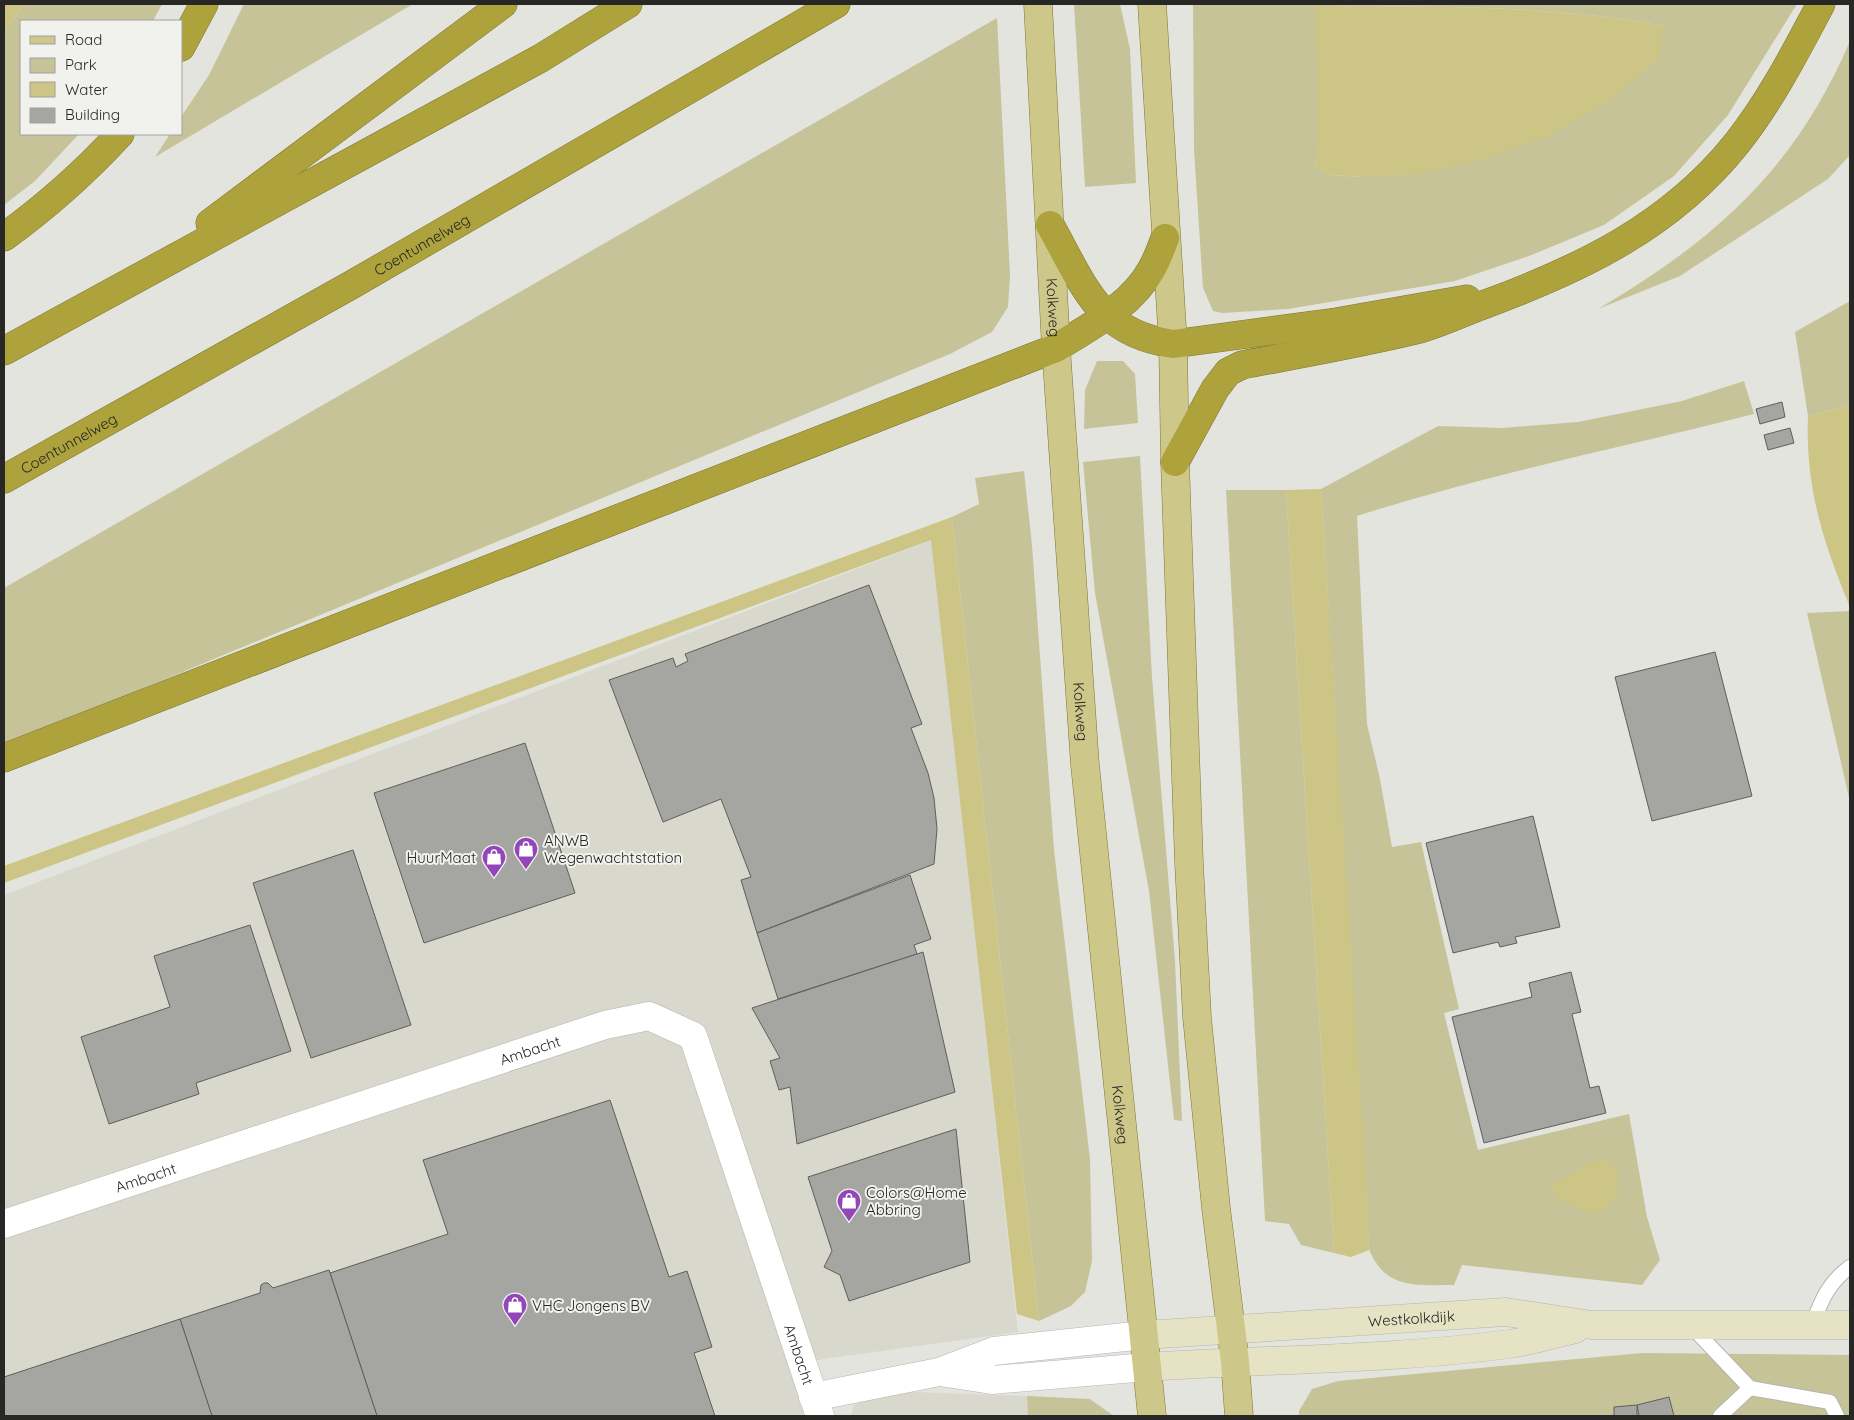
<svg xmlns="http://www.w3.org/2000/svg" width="1854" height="1420" font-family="Quicksand,sans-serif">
  <rect width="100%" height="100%" fill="#e4e4df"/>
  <g fill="#d8d8cd">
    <path d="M 932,540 L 1018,1332 L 788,1364 L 804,1416 L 4,1416 L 4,895 Z"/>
    <path d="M 887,1391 L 1027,1396 L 1028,1416 L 851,1416 L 854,1405 Z"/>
  </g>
  <g fill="#c6c399" fill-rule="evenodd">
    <path d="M 25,4 L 162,4 L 153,21 L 21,21 L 21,134 L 79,134 L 35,181 L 4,205 L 4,32 Z"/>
    <path d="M 244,4 L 413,4 L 155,157 L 170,134 L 181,134 L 181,117 L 209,75 Z"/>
    <path d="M 1074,4 L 1120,4 L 1130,49 L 1136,183 L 1085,187 Z"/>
    <path d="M 1193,4 L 1797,4 L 1728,115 L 1674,176 L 1604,225 L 1529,256 L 1455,281 L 1288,309 L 1222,313 L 1213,311 L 1203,288 L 1194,150 ZM 1316,6 C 1432,7 1549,4 1664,26 L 1362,177 L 1331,175 L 1315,167 C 1324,114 1315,59 1316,6 Z"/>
    <path d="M 997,18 L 1010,275 L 1008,307 L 992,332 L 950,354 L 4,746 L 4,588 Z"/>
    <path d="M 1850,41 L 1850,155 L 1828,179 L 1680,276 L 1598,309 C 1715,240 1796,168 1850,41 Z"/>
    <path d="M 1850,301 L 1850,405 L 1808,416 L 1795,332 Z"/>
    <path d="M 1097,361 L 1123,361 L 1135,374 L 1138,423 L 1084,429 L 1085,390 Z"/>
    <path d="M 1744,381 L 1754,414 C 1621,448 1487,474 1357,516 L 1367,724 L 1380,779 L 1392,847 L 1421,842 L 1459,1009 L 1444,1013 L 1478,1150 L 1629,1114 L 1647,1217 L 1660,1260 L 1642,1285 L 1462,1265 L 1454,1285 C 1417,1285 1385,1290 1369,1249 L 1321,489 L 1438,426 L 1502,428 L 1578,422 L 1682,401 Z"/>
    <path d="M 1140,456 L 1152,677 L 1175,961 L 1182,1121 L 1174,1120 L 1149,891 L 1095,593 L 1083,462 Z"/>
    <path d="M 1024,471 L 1032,545 L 1054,850 L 1090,1159 L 1092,1261 L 1085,1292 L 1071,1306 L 1039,1321 L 952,517 L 979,504 L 975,478 Z"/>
    <path d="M 1226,490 L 1286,490 L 1334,1253 L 1301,1245 L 1289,1224 L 1265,1221 Z"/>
    <path d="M 1850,611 L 1850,802 L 1807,613 Z"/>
    <path d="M 1642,1353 L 1850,1355 L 1850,1416 L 1299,1416 L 1299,1411 L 1312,1389 L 1338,1381 Z"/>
    <path d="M 1027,1396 L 1090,1399 L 1114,1416 L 1028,1416 Z"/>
  </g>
  <g fill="#ccc585">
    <path d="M 4,4 L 25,4 L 4,32 Z"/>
    <path d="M 1316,6 C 1432,7 1549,4 1664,26 L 1659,58 L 1613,99 L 1549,136 L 1487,158 L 1421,174 L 1362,177 L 1331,175 L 1315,167 C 1323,114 1314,59 1316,6 Z"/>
    <path d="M 1850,405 L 1850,607 C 1823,542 1805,487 1808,416 Z"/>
    <path d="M 1321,489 L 1367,1194 L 1369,1250 L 1351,1257 L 1334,1253 L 1286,490 Z"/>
    <path d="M 952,517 L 1039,1321 L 1017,1314 L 931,540 L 4,883 L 4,866 Z"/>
    <path d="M 1606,1160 L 1618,1172 C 1619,1199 1617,1198 1596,1214 L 1559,1200 L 1550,1187 L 1591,1162 Z"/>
  </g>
  <g fill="#a5a5a1" stroke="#5f5f5b">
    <path d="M 1782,402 L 1785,417 L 1760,424 L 1756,409 Z"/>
    <path d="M 1790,428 L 1794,443 L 1768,450 L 1764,435 Z"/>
    <path d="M 869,585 L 922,724 L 911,728 L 928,773 L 934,798 L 937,829 L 934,864 L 757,933 L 741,880 L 751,877 L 721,799 L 663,822 L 609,680 L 673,658 L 676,667 L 688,661 L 685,654 Z"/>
    <path d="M 1715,652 L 1752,796 L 1652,821 L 1615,677 Z"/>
    <path d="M 525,743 L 575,893 L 424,943 L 374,793 Z"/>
    <path d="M 1533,816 L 1560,927 L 1515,937 L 1517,943 L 1500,947 L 1498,942 L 1453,953 L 1426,843 Z"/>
    <path d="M 353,850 L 411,1025 L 311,1058 L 253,883 Z"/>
    <path d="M 910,875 L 931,939 L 914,945 L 917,954 L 778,999 L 757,933 Z"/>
    <path d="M 250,925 L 291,1051 L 196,1083 L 199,1094 L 109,1124 L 81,1037 L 170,1007 L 154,956 Z"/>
    <path d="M 923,952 L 955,1092 L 797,1144 L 790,1087 L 779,1090 L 770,1061 L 780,1058 L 752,1008 Z"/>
    <path d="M 1571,972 L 1581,1012 L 1572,1014 L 1590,1088 L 1599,1086 L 1606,1113 L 1484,1143 L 1452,1017 L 1532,997 L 1529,983 Z"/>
    <path d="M 610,1100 L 669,1277 L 687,1271 L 712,1347 L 694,1353 L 715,1416 L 377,1416 L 330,1273 L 448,1234 L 423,1160 Z"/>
    <path d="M 956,1129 L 970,1262 L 849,1301 L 840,1275 L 824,1267 L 832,1251 L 808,1177 Z"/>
    <path d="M 329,1270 L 377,1416 L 212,1416 L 180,1319 L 260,1293 L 261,1285 L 264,1283 L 268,1283 L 273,1288 Z"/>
    <path d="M 180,1319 L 212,1416 L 4,1416 L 4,1377 Z"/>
    <path d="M 1669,1397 L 1674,1416 L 1639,1416 L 1637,1405 Z"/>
    <path d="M 1637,1405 L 1637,1416 L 1614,1416 L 1614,1407 Z"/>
  </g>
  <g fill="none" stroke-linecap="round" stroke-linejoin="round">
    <defs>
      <g id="lane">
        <path d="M 1813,1324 C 1821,1300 1829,1282 1850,1267"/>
        <path d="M 1690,1325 L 1750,1388"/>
        <path d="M 1720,1416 L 1750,1388 L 1830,1402 L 1837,1416"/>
      </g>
      <g id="street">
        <path id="s1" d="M 4,1224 L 605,1025 L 649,1016 L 693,1036 L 820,1416"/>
        <path d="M 940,1372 L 992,1380 L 1147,1367"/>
        <path d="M 813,1397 L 939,1372 L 994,1351 L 1144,1335"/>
      </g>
      <g id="secondary">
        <path id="s2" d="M 1144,1335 L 1506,1312 L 1591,1325 L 1850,1325"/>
        <path d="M 1147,1367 C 1267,1359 1389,1360 1509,1344 C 1531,1341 1553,1334 1575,1329"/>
      </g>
      <g id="primary">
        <path id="s3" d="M 1038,4 L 1056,348 L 1085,765 L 1152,1416"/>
        <path d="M 1152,4 L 1173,344 L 1175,462 L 1189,863 L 1197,1017 L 1216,1208 L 1235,1361 L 1239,1416"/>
      </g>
      <g id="highway">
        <path d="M 181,47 L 204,4"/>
        <path d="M 210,223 L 503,4"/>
        <path d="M 1050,225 C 1084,285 1097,333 1173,344 L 1336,322 L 1467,299"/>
        <path d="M 4,237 C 47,206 84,173 120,134"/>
        <path d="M 4,351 L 541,58 L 628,4"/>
        <path d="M 1175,462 L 1215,389 L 1228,372 L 1242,365 C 1300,354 1358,344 1416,330 C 1439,324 1461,313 1483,305 C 1581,269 1671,226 1737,143 C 1771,100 1796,51 1821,4"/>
        <path id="s4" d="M 4,479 L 353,284 L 836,4"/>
        <path d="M 4,758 L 1056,348 C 1089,327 1131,306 1151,270 C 1157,260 1161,249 1165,238"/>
      </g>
    </defs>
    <use href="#lane" stroke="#b4b4b0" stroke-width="16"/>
    <use href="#street" stroke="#b4b4b0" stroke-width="29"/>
    <use href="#secondary" stroke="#b4b4b0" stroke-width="29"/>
    <use href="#primary" stroke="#7e7734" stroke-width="29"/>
    <use href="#highway" stroke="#7e7734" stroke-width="29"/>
    <use href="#lane" stroke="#fff" stroke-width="14"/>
    <use href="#street" stroke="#fff" stroke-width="28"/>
    <use href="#secondary" stroke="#e6e3c4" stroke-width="28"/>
    <use href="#primary" stroke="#cec78a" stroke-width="28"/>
    <use href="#highway" stroke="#ada23c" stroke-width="28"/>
  </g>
  <defs>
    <symbol id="shop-pin" viewBox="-11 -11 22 30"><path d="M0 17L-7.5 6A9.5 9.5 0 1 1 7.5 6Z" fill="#9346b7" stroke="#f1f1ed"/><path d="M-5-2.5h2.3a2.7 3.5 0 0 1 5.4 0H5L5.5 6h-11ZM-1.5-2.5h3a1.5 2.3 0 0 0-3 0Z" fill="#fff"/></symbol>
  </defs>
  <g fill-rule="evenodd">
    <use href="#shop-pin" x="512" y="835" width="28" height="38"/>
    <use href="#shop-pin" x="480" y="843" width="28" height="38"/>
    <use href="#shop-pin" x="835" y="1187" width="28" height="38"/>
    <use href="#shop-pin" x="501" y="1291" width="28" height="38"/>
  </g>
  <g text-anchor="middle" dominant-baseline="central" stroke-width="4" stroke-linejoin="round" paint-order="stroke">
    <g font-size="15" fill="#272725" stroke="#f1f1ed">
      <text stroke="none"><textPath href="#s4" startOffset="479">Coentunnelweg</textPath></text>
      <text stroke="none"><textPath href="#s3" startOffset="304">Kolkweg</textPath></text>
      <text stroke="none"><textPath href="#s4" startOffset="74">Coentunnelweg</textPath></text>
      <text stroke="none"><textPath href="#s3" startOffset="709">Kolkweg</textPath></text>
      <text stroke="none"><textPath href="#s1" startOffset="554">Ambacht</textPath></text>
      <text stroke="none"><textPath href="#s3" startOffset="1114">Kolkweg</textPath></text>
      <text stroke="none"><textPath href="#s1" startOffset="149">Ambacht</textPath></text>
      <text stroke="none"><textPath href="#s2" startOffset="268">Westkolkdijk</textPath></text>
      <text stroke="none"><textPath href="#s1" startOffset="1062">Ambacht</textPath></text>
    </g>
    <g font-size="15" fill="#272725" stroke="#f1f1ed" text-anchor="start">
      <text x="544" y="840">ANWB<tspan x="544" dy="17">Wegenwachtstation</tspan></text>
      <text x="476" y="857" text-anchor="end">HuurMaat</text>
      <text x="866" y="1192">Colors@Home<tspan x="866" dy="17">Abbring</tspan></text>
      <text x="532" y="1305">VHC Jongens BV</text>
    </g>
  </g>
  <rect width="1854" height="1420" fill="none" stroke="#272725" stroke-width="10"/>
  <rect x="20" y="20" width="162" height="115" fill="#f1f1ed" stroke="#a0a09d"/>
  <rect x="30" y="36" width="25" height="8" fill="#cec78a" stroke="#a0a09d"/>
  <text x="65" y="45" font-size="15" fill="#272725">Road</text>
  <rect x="30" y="58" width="25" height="15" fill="#c6c399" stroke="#a0a09d"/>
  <text x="65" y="70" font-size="15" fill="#272725">Park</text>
  <rect x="30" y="82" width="25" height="15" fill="#ccc585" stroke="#a0a09d"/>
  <text x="65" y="95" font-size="15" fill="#272725">Water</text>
  <rect x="30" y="108" width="25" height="15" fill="#a5a5a1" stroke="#a0a09d"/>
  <text x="65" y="120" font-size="15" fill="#272725">Building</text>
</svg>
